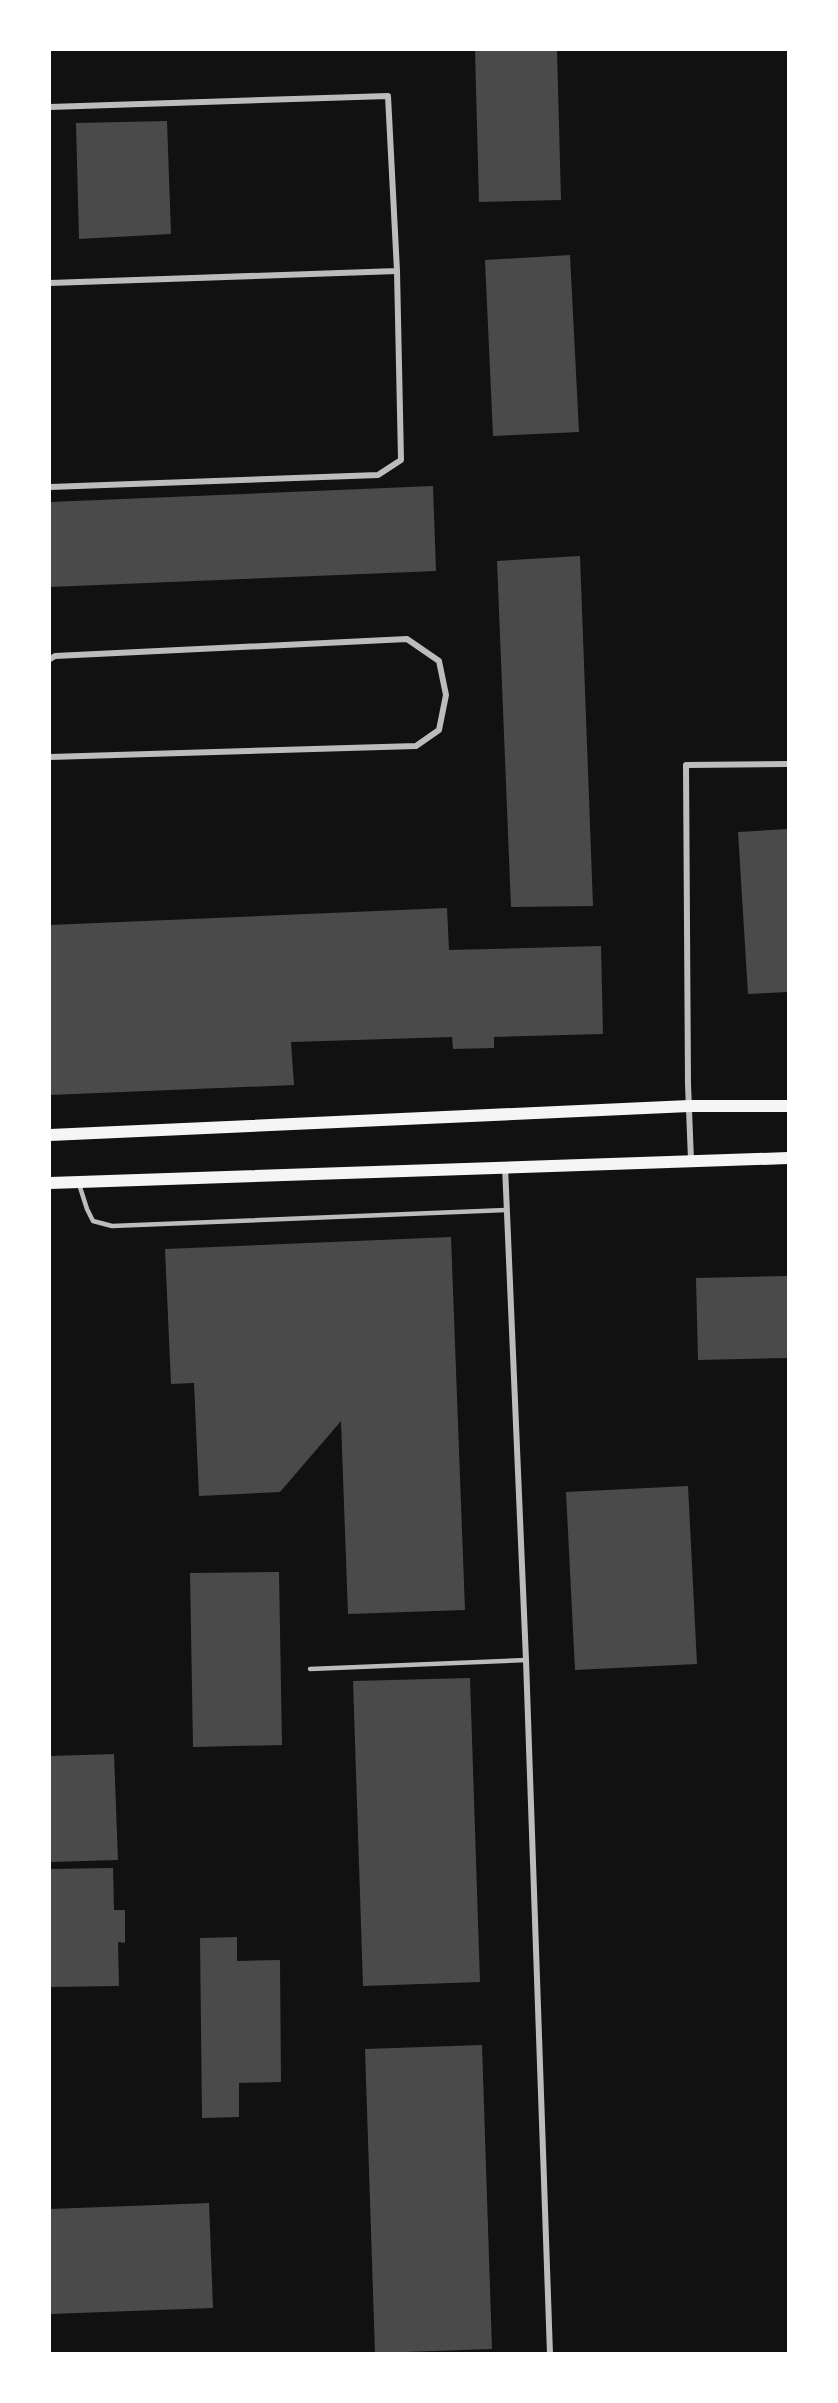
<svg xmlns="http://www.w3.org/2000/svg" width="838" height="2403" font-family="Inter,sans-serif">
  <rect width="100%" height="100%" fill="#111"/>
  <g fill="#4a4a4a">
    <path d="M 475,50 L 557,50 L 561,200 L 479,202 Z"/>
    <path d="M 167,121 L 171,234 L 79,239 L 76,123 Z"/>
    <path d="M 570,255 L 579,432 L 493,436 L 485,260 Z"/>
    <path d="M 433,486 L 436,571 L 50,587 L 50,502 Z"/>
    <path d="M 580,556 L 593,906 L 511,907 L 497,561 Z"/>
    <path d="M 788,829 L 788,992 L 748,994 L 738,832 Z"/>
    <path d="M 447,908 L 449,950 L 601,946 L 603,1034 L 494,1037 L 494,1048 L 453,1049 L 452,1037 L 291,1042 L 294,1085 L 50,1095 L 50,925 Z"/>
    <path d="M 451,1237 L 465,1610 L 348,1614 L 341,1421 L 280,1492 L 199,1496 L 194,1383 L 171,1384 L 165,1249 Z"/>
    <path d="M 788,1276 L 788,1358 L 698,1360 L 696,1278 Z"/>
    <path d="M 688,1486 L 697,1664 L 575,1670 L 566,1492 Z"/>
    <path d="M 279,1572 L 282,1745 L 193,1747 L 190,1573 Z"/>
    <path d="M 470,1678 L 480,1982 L 363,1986 L 353,1681 Z"/>
    <path d="M 114,1754 L 118,1860 L 50,1862 L 50,1756 Z"/>
    <path d="M 113,1868 L 114,1910 L 125,1910 L 125,1943 L 118,1942 L 119,1986 L 50,1987 L 50,1869 Z"/>
    <path d="M 237,1937 L 237,1961 L 280,1960 L 281,2082 L 239,2083 L 239,2117 L 202,2118 L 200,1938 Z"/>
    <path d="M 482,2045 L 492,2349 L 375,2353 L 365,2049 Z"/>
    <path d="M 209,2203 L 213,2308 L 50,2314 L 50,2209 Z"/>
  </g>
  <g fill="none" stroke-linecap="round" stroke-linejoin="round">
    <g stroke="#bcbcbc" stroke-width="4.5">
      <path d="M 79,1184 L 87,1209 L 93,1221 L 112,1226 L 506,1210"/>
      <path d="M 310,1669 L 526,1660"/>
    </g>
    <g stroke="#bcbcbc" stroke-width="6">
      <path d="M 50,107 L 388,96 L 397,271 L 50,283"/>
      <path d="M 50,487 L 378,475 L 401,460 L 397,271"/>
      <path d="M 50,659 L 55,656 L 407,639 L 439,661 L 446,695 L 439,730 L 416,746 L 50,757"/>
      <path d="M 691,1160 L 688,1084 L 686,765 L 788,764"/>
      <path d="M 505,1166 L 526,1660 L 550,2354"/>
    </g>
    <g stroke="#f5f5f5" stroke-width="12">
      <path d="M 50,1135 L 689,1106 L 788,1106"/>
      <path d="M 50,1183 L 788,1158"/>
    </g>
  </g>
  <rect width="838" height="2403" fill="none" stroke="#ffffff" stroke-width="102"/>
</svg>
